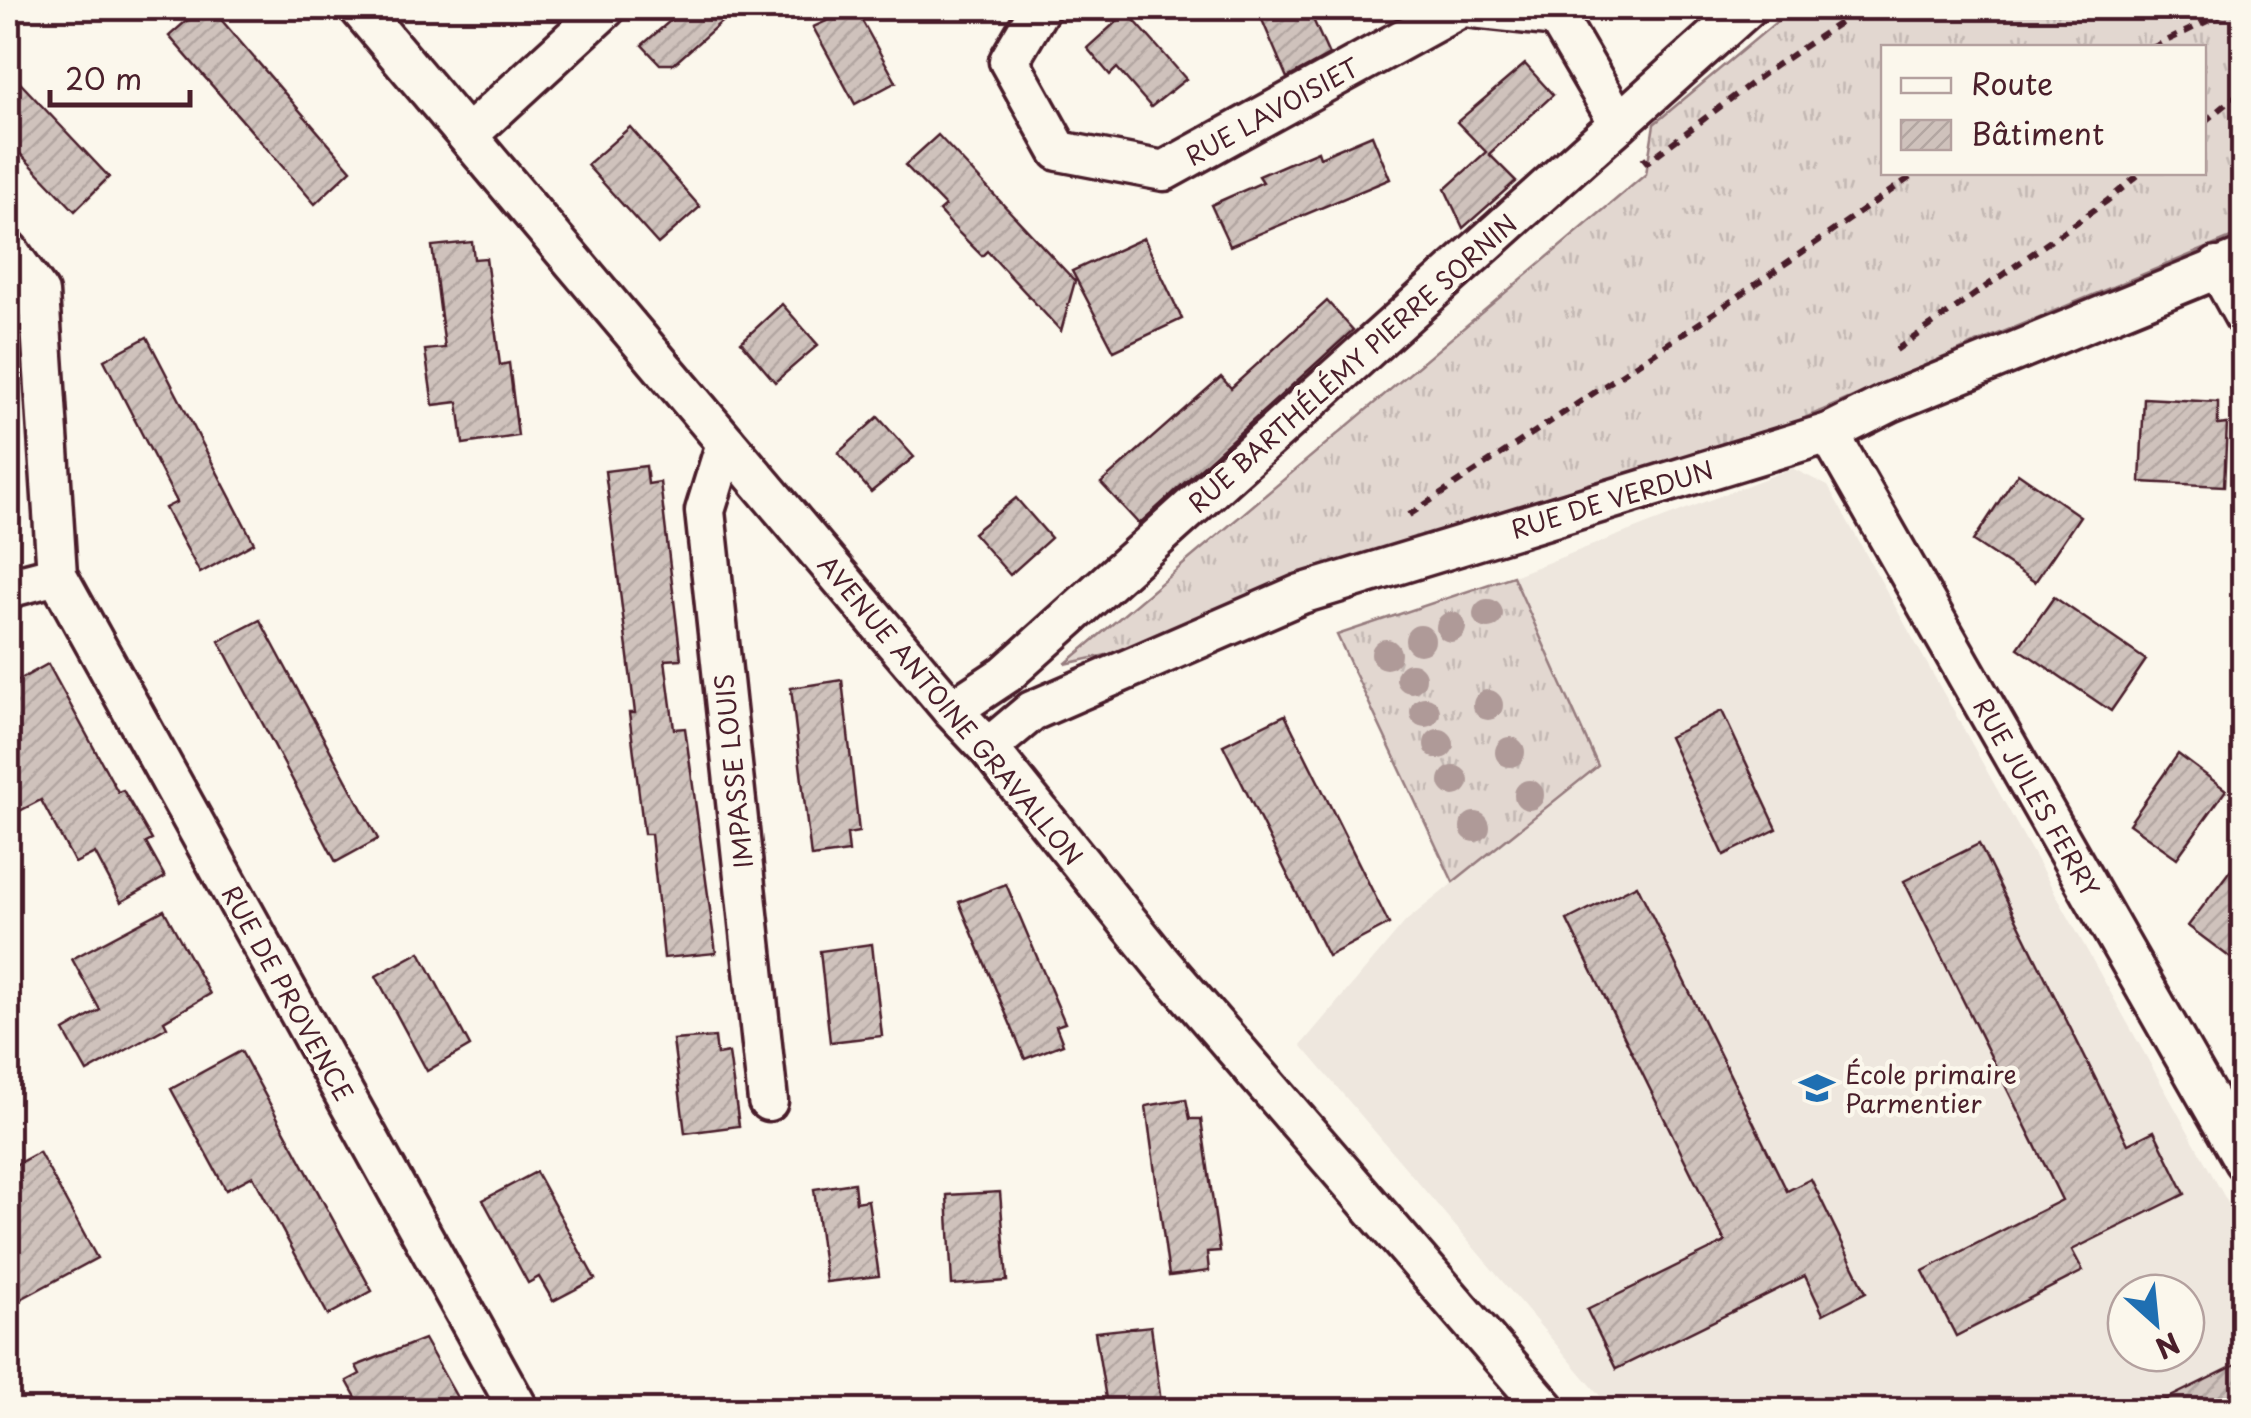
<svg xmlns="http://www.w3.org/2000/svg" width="2251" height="1418" font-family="'Playpen Sans',sans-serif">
  <defs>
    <pattern id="grass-tufts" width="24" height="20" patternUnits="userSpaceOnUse" patternTransform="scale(2.5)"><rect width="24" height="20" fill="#e2d7d0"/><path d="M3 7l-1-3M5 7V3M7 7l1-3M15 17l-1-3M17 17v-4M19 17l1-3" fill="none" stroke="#c3b8b3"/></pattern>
    <pattern id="building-hatch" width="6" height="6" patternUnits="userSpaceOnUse" patternTransform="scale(2.5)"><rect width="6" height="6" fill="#cfc2bc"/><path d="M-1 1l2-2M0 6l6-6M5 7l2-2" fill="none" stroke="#b3a6a2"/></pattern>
  </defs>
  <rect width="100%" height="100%" fill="#fbf7ec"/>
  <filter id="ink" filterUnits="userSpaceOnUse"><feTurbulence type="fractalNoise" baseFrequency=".01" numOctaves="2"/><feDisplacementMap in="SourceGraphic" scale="20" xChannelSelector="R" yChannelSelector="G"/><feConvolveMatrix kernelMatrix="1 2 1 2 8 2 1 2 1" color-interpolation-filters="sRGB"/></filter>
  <g filter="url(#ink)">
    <path fill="#eee7de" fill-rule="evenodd" d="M 1792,468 L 1828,486 L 2243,1230 L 2243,1410 L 1612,1410 L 1301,1045 L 1406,921 L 1598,766 L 1513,576 ZM 2126,1293 L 2186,1293 L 2186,1353 L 2126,1353 Z"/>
    <g fill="url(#grass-tufts)" stroke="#967b7e" stroke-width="2.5" fill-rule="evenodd">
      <path d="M 1793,8 L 2243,8 L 2243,233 L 1974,344 L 1782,428 L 1129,650 L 1065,664 L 1646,174 L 1654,124 ZM 1884,48 L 2204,48 L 2204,172 L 1884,172 Z"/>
      <path d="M 1513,576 L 1598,766 L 1453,882 L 1337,635 Z"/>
    </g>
    <g fill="url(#building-hatch)" stroke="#4a1f2b" stroke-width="2.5">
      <path d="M 201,8 L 211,8 L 351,170 L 315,204 L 169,36 Z"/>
      <path d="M 685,8 L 737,8 L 674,64 L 660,64 L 642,45 Z"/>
      <path d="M 855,8 L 896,82 L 855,104 L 813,27 Z"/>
      <path d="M 1257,8 L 1308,8 L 1329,55 L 1287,78 Z"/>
      <path d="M 1127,12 L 1186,79 L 1151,107 L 1117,68 L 1110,75 L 1087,48 Z"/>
      <path d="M 1525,64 L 1553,95 L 1489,154 L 1516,181 L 1463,228 L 1445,189 L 1486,152 L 1457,122 Z"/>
      <path d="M 8,70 L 109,177 L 75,211 L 8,141 Z"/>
      <path d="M 630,127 L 700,207 L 658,244 L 587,165 Z"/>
      <path d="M 938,135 L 1075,281 L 1061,331 L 987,251 L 982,256 L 959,233 L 939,211 L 945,206 L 905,165 Z"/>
      <path d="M 1372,135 L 1390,179 L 1230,246 L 1211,205 L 1263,182 L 1259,176 L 1287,164 L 1318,151 L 1320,157 Z"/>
      <path d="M 1144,238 L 1182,319 L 1114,351 L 1072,271 Z"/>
      <path d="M 472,242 L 474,259 L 486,258 L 500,365 L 509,363 L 518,436 L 463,444 L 458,402 L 433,405 L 425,350 L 445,348 L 432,246 Z"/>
      <path d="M 1327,301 L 1353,330 L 1139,524 L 1101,483 L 1221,377 L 1231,388 Z"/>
      <path d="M 782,304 L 818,345 L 775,382 L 741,342 Z"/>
      <path d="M 147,337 L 254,543 L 200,573 L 165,508 L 177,502 L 104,360 Z"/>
      <path d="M 2144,398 L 2218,402 L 2218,425 L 2227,424 L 2224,486 L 2140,482 Z"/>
      <path d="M 878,417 L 914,457 L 871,492 L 838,453 Z"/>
      <path d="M 646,466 L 648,484 L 660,482 L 681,659 L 665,660 L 674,729 L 685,728 L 716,953 L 664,958 L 651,834 L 644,834 L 629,713 L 635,713 L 605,471 Z"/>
      <path d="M 2018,473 L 2080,516 L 2035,582 L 1973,541 Z"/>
      <path d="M 1016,498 L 1051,538 L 1010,575 L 973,533 Z"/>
      <path d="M 2054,597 L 2146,660 L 2111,711 L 2018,648 Z"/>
      <path d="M 260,620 L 378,839 L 336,862 L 219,641 Z"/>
      <path d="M 48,664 L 118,792 L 123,790 L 152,840 L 146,843 L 165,877 L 121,902 L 95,853 L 75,863 L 41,800 L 8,817 L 8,686 Z"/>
      <path d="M 842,680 L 859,832 L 847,834 L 849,852 L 811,857 L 791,688 Z"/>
      <path d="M 1722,711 L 1777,829 L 1724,855 L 1669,737 Z"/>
      <path d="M 1285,715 L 1389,924 L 1328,956 L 1223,745 Z"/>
      <path d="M 2178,754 L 2226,790 L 2177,858 L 2129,824 Z"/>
      <path d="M 1979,844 L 2128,1144 L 2154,1131 L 2185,1194 L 2072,1250 L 2083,1271 L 1956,1336 L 1923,1271 L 2062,1200 L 1904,881 Z"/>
      <path d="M 2244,852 L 2244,968 L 2188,926 Z"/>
      <path d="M 1006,884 L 1065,1023 L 1056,1026 L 1063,1044 L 1025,1059 L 959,902 Z"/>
      <path d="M 1637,885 L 1787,1191 L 1811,1179 L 1866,1292 L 1823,1314 L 1805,1276 L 1616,1369 L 1587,1310 L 1725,1242 L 1567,920 Z"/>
      <path d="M 164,910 L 210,994 L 164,1021 L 167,1027 L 87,1072 L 64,1031 L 100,1010 L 72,959 Z"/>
      <path d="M 872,944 L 882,1036 L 830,1042 L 820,951 Z"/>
      <path d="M 420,952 L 470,1046 L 427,1071 L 376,976 Z"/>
      <path d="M 715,1037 L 717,1055 L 729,1053 L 739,1126 L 685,1133 L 673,1040 Z"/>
      <path d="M 241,1051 L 372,1291 L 328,1315 L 253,1176 L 226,1190 L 171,1089 Z"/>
      <path d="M 1186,1099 L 1190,1119 L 1201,1119 L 1220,1251 L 1207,1252 L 1209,1271 L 1169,1276 L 1146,1106 Z"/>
      <path d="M 39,1152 L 97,1258 L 8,1306 L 8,1169 Z"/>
      <path d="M 536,1172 L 595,1279 L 553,1301 L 539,1277 L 528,1283 L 483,1200 Z"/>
      <path d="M 854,1183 L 856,1202 L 868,1200 L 879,1276 L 826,1282 L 814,1189 Z"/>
      <path d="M 1000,1192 L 1007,1281 L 952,1285 L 947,1195 Z"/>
      <path d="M 1151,1326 L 1162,1410 L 1118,1410 L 1116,1404 L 1107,1405 L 1095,1332 Z"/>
      <path d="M 424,1339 L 464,1410 L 363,1410 L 347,1381 L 360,1374 L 356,1366 Z"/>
      <path d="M 2244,1361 L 2244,1410 L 2144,1410 Z"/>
    </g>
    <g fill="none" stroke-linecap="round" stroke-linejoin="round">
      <defs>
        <g id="minor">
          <path d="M 359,8 L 952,710 L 988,748 L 1162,964 L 1547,1410"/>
          <path d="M 1040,8 L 1009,61 L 1059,151 L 1164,171 L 1460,8"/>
          <path d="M 1472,8 L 1557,17 L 1619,123"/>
          <path d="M 468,135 L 606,8"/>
          <path d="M 8,250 L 39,293 L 57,575 L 519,1410"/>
          <path d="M 2217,267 L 2244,316"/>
          <path d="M 1829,433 L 2244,1161"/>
          <path d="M 726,443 L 705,511 L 768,1101"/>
          <path d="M 8,588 L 57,575"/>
          <path d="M 952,710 L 1006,674 L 1747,8"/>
          <path d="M 988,748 L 1032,711 L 1301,594 L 1829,433 L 1891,402 L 2244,258"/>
        </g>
      </defs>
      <use href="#minor" stroke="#4a1f2b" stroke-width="45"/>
      <g stroke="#4a1f2b" stroke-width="6" stroke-dasharray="10 8" stroke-linecap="butt">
        <path d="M 2152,48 L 2234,8"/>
        <path d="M 2204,122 L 2244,89"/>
        <path d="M 1643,157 L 1647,162 L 1765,73 L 1862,8"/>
        <path d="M 1896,350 L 2107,201 L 2142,172"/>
        <path d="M 1409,515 L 1701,322 L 1918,172"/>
      </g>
      <use href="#minor" stroke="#fbf7ec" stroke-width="38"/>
    </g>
    <g fill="#af9a98">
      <circle cx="1488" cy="614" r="15"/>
      <circle cx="1451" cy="627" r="15"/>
      <circle cx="1420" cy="640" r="15"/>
      <circle cx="1386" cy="654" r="15"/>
      <circle cx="1411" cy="678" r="15"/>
      <circle cx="1488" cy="705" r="15"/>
      <circle cx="1425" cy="712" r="15"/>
      <circle cx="1439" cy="744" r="15"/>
      <circle cx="1510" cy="752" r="15"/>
      <circle cx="1454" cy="781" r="15"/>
      <circle cx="1529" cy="795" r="15"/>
      <circle cx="1475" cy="827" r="15"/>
    </g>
  </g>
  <defs>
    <symbol id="school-bare" viewBox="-9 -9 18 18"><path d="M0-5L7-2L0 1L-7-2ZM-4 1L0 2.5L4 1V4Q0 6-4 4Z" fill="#1f6fb2" stroke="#fbf7ec" stroke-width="2.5" paint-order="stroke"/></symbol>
  </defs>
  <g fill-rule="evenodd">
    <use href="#school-bare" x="1792" y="1063" width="50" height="50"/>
  </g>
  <g text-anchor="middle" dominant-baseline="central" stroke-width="9" stroke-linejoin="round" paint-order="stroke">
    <g font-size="25" fill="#4a1f2b" stroke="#fbf7ec">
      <text transform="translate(1272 111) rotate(-29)">RUE LAVOISIET</text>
      <text transform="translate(1352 363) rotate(-42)">RUE BARTHÉLÉMY PIERRE SORNIN</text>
      <text transform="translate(1612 499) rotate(-17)">RUE DE VERDUN</text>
      <text transform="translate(951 710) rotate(50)">AVENUE ANTOINE GRAVALLON</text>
      <text transform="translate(733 771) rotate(-96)">IMPASSE LOUIS</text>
      <text transform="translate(2037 797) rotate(60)">RUE JULES FERRY</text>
      <text transform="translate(288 993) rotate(61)">RUE DE PROVENCE</text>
    </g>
    <g font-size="25" fill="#4a1f2b" stroke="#fbf7ec" text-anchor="start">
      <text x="1845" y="1074">École primaire<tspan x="1845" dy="29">Parmentier</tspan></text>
    </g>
  </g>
  <rect width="2251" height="1418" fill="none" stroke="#fbf7ec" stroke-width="40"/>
  <rect x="20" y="20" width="2211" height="1378" fill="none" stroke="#4a1f2b" stroke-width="4" filter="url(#ink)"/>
  <rect x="1881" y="45" width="325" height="130" fill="#fbf7ec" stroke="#b4a19f" stroke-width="2.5"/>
  <rect x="1901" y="78" width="50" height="15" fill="#fbf7ec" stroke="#b4a19f" stroke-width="2.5"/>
  <text x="1971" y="95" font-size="30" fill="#4a1f2b">Route</text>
  <rect x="1901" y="120" width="50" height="30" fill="url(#building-hatch)" stroke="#b4a19f" stroke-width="2.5"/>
  <text x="1971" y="145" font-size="30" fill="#4a1f2b">Bâtiment</text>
  <g transform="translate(2156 1323) rotate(153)"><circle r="48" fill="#fbf7ec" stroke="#b4a19f" stroke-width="2.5"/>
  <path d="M0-8L18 38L0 25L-18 38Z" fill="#1f6fb2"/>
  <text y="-15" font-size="28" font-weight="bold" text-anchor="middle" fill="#4a1f2b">N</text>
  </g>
  <path d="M50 90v15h140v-15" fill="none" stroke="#4a1f2b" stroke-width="5"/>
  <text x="65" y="90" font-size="30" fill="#4a1f2b" stroke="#fbf7ec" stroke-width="8" paint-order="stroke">20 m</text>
</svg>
